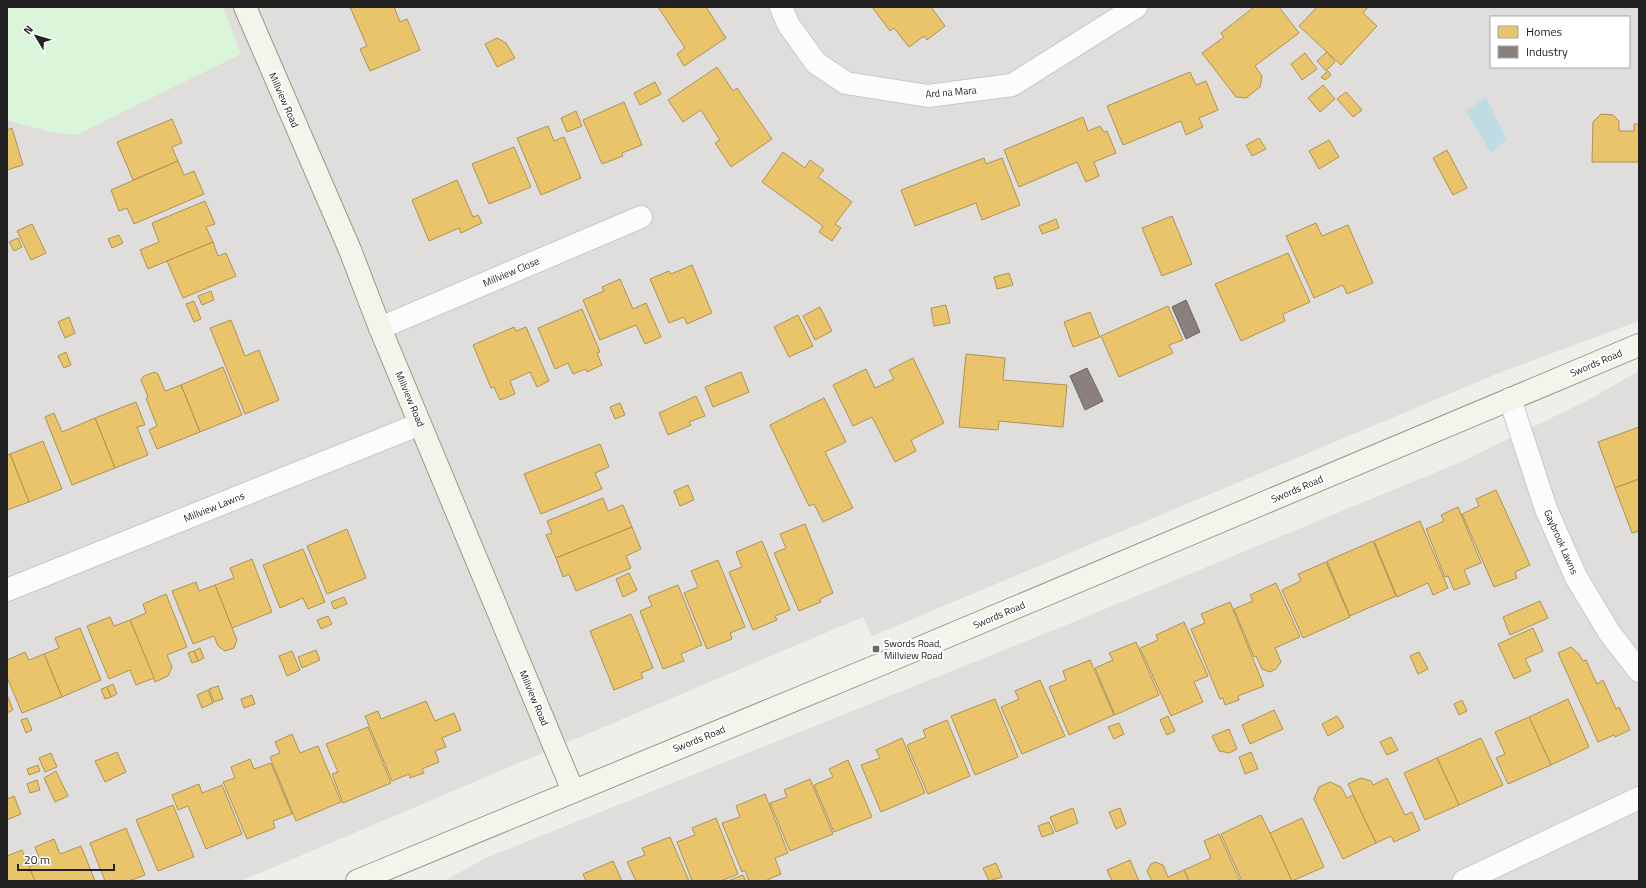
<svg xmlns="http://www.w3.org/2000/svg" width="1646" height="888" font-family="'Titillium Web',sans-serif">
  <rect width="100%" height="100%" fill="#f0eeeb"/>
  <g fill="#dfdedc" fill-rule="evenodd">
    <path d="M 7,7 L 1639,7 L 1639,321 L 1499,373 L 872,636 L 863,617 L 241,881 L 7,881 ZM 1491,17 L 1629,17 L 1629,67 L 1491,67 Z"/>
    <path d="M 1639,371 L 1639,881 L 444,881 L 486,858 L 1076,621 L 1463,461 L 1590,399 Z"/>
  </g>
  <path fill="#daf5da" d="M 7,7 L 223,7 L 241,54 L 76,135 L 51,132 L 7,120 Z"/>
  <path fill="#bfdbe3" d="M 1486,97 L 1507,140 L 1491,153 L 1466,111 Z"/>
  <g fill="#e9c46a" stroke="#ad9354">
    <path d="M 350,7 L 394,7 L 400,22 L 407,19 L 420,50 L 370,71 L 360,49 L 367,46 Z"/>
    <path d="M 658,7 L 706,7 L 726,38 L 684,66 L 677,54 L 685,48 Z"/>
    <path d="M 872,7 L 931,7 L 945,26 L 927,40 L 924,36 L 909,47 L 894,28 L 890,31 Z"/>
    <path d="M 1254,7 L 1279,7 L 1299,33 L 1255,66 L 1262,76 L 1260,87 L 1246,98 L 1236,97 L 1202,53 L 1224,37 L 1221,33 Z"/>
    <path d="M 1317,7 L 1368,7 L 1363,13 L 1377,26 L 1341,65 L 1299,26 Z"/>
    <path d="M 497,38 L 506,43 L 515,58 L 497,67 L 485,44 Z"/>
    <path d="M 1327,52 L 1335,62 L 1326,71 L 1317,61 Z"/>
    <path d="M 1305,53 L 1317,69 L 1302,80 L 1291,64 Z"/>
    <path d="M 717,67 L 733,91 L 737,88 L 772,139 L 731,167 L 715,143 L 720,140 L 701,110 L 683,122 L 668,100 Z"/>
    <path d="M 1328,71 L 1331,75 L 1325,80 L 1321,77 Z"/>
    <path d="M 1190,72 L 1196,85 L 1206,81 L 1218,110 L 1199,118 L 1203,127 L 1186,135 L 1181,121 L 1123,145 L 1107,106 Z"/>
    <path d="M 655,82 L 661,94 L 640,105 L 634,93 Z"/>
    <path d="M 1323,85 L 1335,99 L 1320,112 L 1308,98 Z"/>
    <path d="M 1346,92 L 1362,110 L 1353,117 L 1337,99 Z"/>
    <path d="M 624,102 L 642,145 L 622,153 L 623,156 L 602,164 L 583,120 Z"/>
    <path d="M 576,111 L 582,126 L 567,132 L 561,118 Z"/>
    <path d="M 1601,114 L 1613,115 L 1619,121 L 1619,131 L 1634,131 L 1634,124 L 1639,124 L 1639,162 L 1592,162 L 1593,122 Z"/>
    <path d="M 1083,117 L 1088,131 L 1100,126 L 1104,132 L 1107,131 L 1116,153 L 1094,162 L 1099,176 L 1086,182 L 1077,162 L 1019,187 L 1004,150 Z"/>
    <path d="M 172,119 L 182,143 L 172,147 L 178,161 L 133,180 L 117,142 Z"/>
    <path d="M 548,126 L 554,141 L 564,137 L 581,178 L 541,195 L 517,138 Z"/>
    <path d="M 12,128 L 23,165 L 7,170 L 7,130 Z"/>
    <path d="M 1259,138 L 1266,149 L 1252,156 L 1246,145 Z"/>
    <path d="M 1329,140 L 1339,157 L 1319,169 L 1309,151 Z"/>
    <path d="M 514,147 L 531,187 L 489,204 L 472,164 Z"/>
    <path d="M 1447,150 L 1467,188 L 1453,195 L 1433,158 Z"/>
    <path d="M 783,152 L 805,168 L 810,160 L 824,170 L 818,177 L 852,202 L 835,224 L 841,228 L 832,241 L 819,232 L 823,226 L 762,182 Z"/>
    <path d="M 984,158 L 986,164 L 1002,158 L 1020,205 L 982,220 L 976,203 L 915,226 L 901,190 Z"/>
    <path d="M 178,161 L 184,175 L 194,171 L 204,194 L 134,224 L 127,208 L 119,211 L 111,190 Z"/>
    <path d="M 457,180 L 473,217 L 478,215 L 482,223 L 461,233 L 459,228 L 429,241 L 412,200 Z"/>
    <path d="M 205,201 L 215,224 L 206,227 L 213,242 L 148,269 L 140,250 L 159,242 L 152,223 Z"/>
    <path d="M 1172,216 L 1192,264 L 1162,276 L 1142,228 Z"/>
    <path d="M 1056,219 L 1059,228 L 1042,234 L 1039,226 Z"/>
    <path d="M 1316,223 L 1322,236 L 1348,225 L 1373,283 L 1347,294 L 1343,285 L 1314,298 L 1286,236 Z"/>
    <path d="M 32,224 L 46,253 L 31,260 L 17,231 Z"/>
    <path d="M 119,235 L 123,243 L 112,248 L 108,239 Z"/>
    <path d="M 18,238 L 22,247 L 14,251 L 9,242 Z"/>
    <path d="M 213,242 L 218,256 L 226,253 L 236,276 L 183,298 L 167,261 Z"/>
    <path d="M 1288,253 L 1310,302 L 1283,314 L 1285,321 L 1241,341 L 1215,284 Z"/>
    <path d="M 692,265 L 712,313 L 687,324 L 684,317 L 669,323 L 650,279 L 669,271 L 671,274 Z"/>
    <path d="M 1009,273 L 1013,285 L 997,289 L 994,277 Z"/>
    <path d="M 620,279 L 633,309 L 646,303 L 661,337 L 645,344 L 636,325 L 600,340 L 583,300 L 604,291 L 602,287 Z"/>
    <path d="M 211,291 L 214,300 L 202,305 L 198,296 Z"/>
    <path d="M 194,301 L 201,319 L 194,322 L 186,304 Z"/>
    <path d="M 946,305 L 950,323 L 934,326 L 931,308 Z"/>
    <path d="M 1168,306 L 1183,340 L 1169,345 L 1173,353 L 1119,377 L 1101,336 Z"/>
    <path d="M 820,307 L 832,331 L 815,340 L 803,316 Z"/>
    <path d="M 582,309 L 600,352 L 597,353 L 602,365 L 587,372 L 586,369 L 573,374 L 568,363 L 555,369 L 538,328 Z"/>
    <path d="M 1090,312 L 1100,337 L 1073,347 L 1064,322 Z"/>
    <path d="M 798,315 L 813,346 L 789,357 L 774,327 Z"/>
    <path d="M 69,317 L 75,333 L 65,338 L 58,322 Z"/>
    <path d="M 231,320 L 245,356 L 259,350 L 279,400 L 245,414 L 210,328 Z"/>
    <path d="M 514,327 L 516,331 L 526,327 L 549,381 L 537,387 L 530,372 L 510,381 L 515,394 L 500,400 L 494,387 L 491,388 L 473,345 Z"/>
    <path d="M 66,352 L 71,365 L 64,368 L 58,356 Z"/>
    <path d="M 966,354 L 1005,358 L 1003,380 L 1067,385 L 1063,427 L 999,421 L 998,430 L 959,427 Z"/>
    <path d="M 913,358 L 944,423 L 911,440 L 916,451 L 895,462 L 872,417 L 853,426 L 833,385 L 866,369 L 875,388 L 894,379 L 889,370 Z"/>
    <path d="M 223,367 L 242,415 L 200,432 L 181,385 Z"/>
    <path d="M 155,372 L 158,374 L 165,391 L 181,385 L 200,432 L 157,449 L 149,430 L 157,426 L 146,398 L 148,397 L 141,380 L 144,376 Z"/>
    <path d="M 741,372 L 749,392 L 713,407 L 705,387 Z"/>
    <path d="M 696,396 L 705,416 L 689,422 L 691,425 L 668,435 L 659,413 Z"/>
    <path d="M 824,398 L 846,442 L 825,452 L 853,508 L 823,522 L 814,504 L 809,506 L 770,425 Z"/>
    <path d="M 136,402 L 145,425 L 137,427 L 148,455 L 115,468 L 95,418 Z"/>
    <path d="M 620,403 L 625,415 L 615,419 L 610,407 Z"/>
    <path d="M 54,413 L 62,432 L 95,418 L 115,468 L 72,485 L 45,417 Z"/>
    <path d="M 1639,427 L 1639,479 L 1615,488 L 1598,442 Z"/>
    <path d="M 43,441 L 62,489 L 29,502 L 10,454 Z"/>
    <path d="M 600,444 L 609,467 L 595,473 L 602,489 L 541,514 L 524,474 Z"/>
    <path d="M 10,454 L 29,502 L 7,510 L 7,455 Z"/>
    <path d="M 1639,479 L 1639,531 L 1632,533 L 1615,488 Z"/>
    <path d="M 688,485 L 694,500 L 680,506 L 674,491 Z"/>
    <path d="M 1496,490 L 1530,565 L 1515,572 L 1517,578 L 1494,587 L 1462,514 L 1479,506 L 1476,499 Z"/>
    <path d="M 603,498 L 608,511 L 623,505 L 632,527 L 556,558 L 546,535 L 552,533 L 547,521 Z"/>
    <path d="M 1458,507 L 1481,563 L 1464,570 L 1470,584 L 1454,590 L 1448,576 L 1445,577 L 1426,529 L 1444,521 L 1441,515 Z"/>
    <path d="M 1420,521 L 1448,588 L 1433,595 L 1428,583 L 1397,597 L 1374,541 Z"/>
    <path d="M 805,524 L 833,593 L 820,599 L 821,602 L 799,611 L 774,553 L 786,548 L 780,534 Z"/>
    <path d="M 632,527 L 641,549 L 626,556 L 631,568 L 576,591 L 569,574 L 563,577 L 556,558 Z"/>
    <path d="M 347,529 L 366,578 L 327,594 L 307,546 Z"/>
    <path d="M 762,541 L 790,610 L 775,616 L 777,620 L 753,630 L 729,572 L 742,567 L 736,552 Z"/>
    <path d="M 1373,541 L 1396,596 L 1350,616 L 1327,561 Z"/>
    <path d="M 303,549 L 325,602 L 308,609 L 303,598 L 280,608 L 263,565 Z"/>
    <path d="M 252,559 L 272,612 L 232,628 L 215,585 L 234,578 L 230,568 Z"/>
    <path d="M 718,560 L 745,627 L 730,633 L 732,639 L 707,649 L 684,593 L 698,587 L 691,571 Z"/>
    <path d="M 1326,562 L 1350,617 L 1303,638 L 1282,590 L 1301,581 L 1298,574 Z"/>
    <path d="M 629,573 L 637,590 L 623,597 L 616,579 Z"/>
    <path d="M 196,582 L 199,591 L 215,585 L 237,640 L 234,648 L 225,651 L 218,646 L 214,636 L 193,644 L 172,591 Z"/>
    <path d="M 1276,583 L 1300,637 L 1275,648 L 1281,662 L 1276,669 L 1270,672 L 1262,669 L 1256,656 L 1254,657 L 1234,609 L 1253,601 L 1250,595 Z"/>
    <path d="M 678,585 L 702,645 L 681,654 L 684,661 L 663,669 L 640,611 L 652,606 L 648,597 Z"/>
    <path d="M 166,594 L 187,647 L 167,655 L 172,667 L 168,676 L 155,682 L 130,620 L 146,613 L 143,604 Z"/>
    <path d="M 344,597 L 347,604 L 334,609 L 331,602 Z"/>
    <path d="M 1540,601 L 1548,618 L 1510,635 L 1503,617 Z"/>
    <path d="M 1230,602 L 1264,686 L 1238,696 L 1239,700 L 1225,705 L 1223,698 L 1220,699 L 1191,629 L 1205,623 L 1201,614 Z"/>
    <path d="M 631,614 L 653,668 L 641,673 L 643,678 L 614,690 L 590,631 Z"/>
    <path d="M 328,616 L 332,624 L 321,629 L 317,620 Z"/>
    <path d="M 110,617 L 114,626 L 130,620 L 154,678 L 136,685 L 130,670 L 109,679 L 87,626 Z"/>
    <path d="M 1184,622 L 1208,676 L 1194,682 L 1203,702 L 1171,716 L 1140,648 L 1158,640 L 1156,635 Z"/>
    <path d="M 80,628 L 101,680 L 62,697 L 44,654 L 59,648 L 55,638 Z"/>
    <path d="M 1533,628 L 1543,651 L 1525,659 L 1531,671 L 1514,679 L 1498,644 Z"/>
    <path d="M 1136,642 L 1159,695 L 1115,715 L 1095,668 L 1113,660 L 1109,653 Z"/>
    <path d="M 1571,647 L 1579,654 L 1583,661 L 1586,660 L 1597,684 L 1603,680 L 1616,709 L 1619,707 L 1630,730 L 1615,737 L 1614,735 L 1598,742 L 1558,653 Z"/>
    <path d="M 200,648 L 204,658 L 198,661 L 194,651 Z"/>
    <path d="M 316,650 L 320,660 L 302,668 L 298,657 Z"/>
    <path d="M 194,651 L 198,661 L 192,663 L 188,653 Z"/>
    <path d="M 292,651 L 300,670 L 287,676 L 279,656 Z"/>
    <path d="M 25,652 L 29,660 L 44,654 L 62,697 L 22,713 L 7,677 L 7,660 Z"/>
    <path d="M 1419,652 L 1428,669 L 1418,674 L 1410,656 Z"/>
    <path d="M 1090,660 L 1114,715 L 1069,735 L 1049,687 L 1066,680 L 1063,671 Z"/>
    <path d="M 1040,680 L 1065,736 L 1022,754 L 1001,707 L 1019,699 L 1015,691 Z"/>
    <path d="M 113,684 L 117,694 L 111,697 L 107,687 Z"/>
    <path d="M 218,686 L 223,699 L 214,702 L 209,689 Z"/>
    <path d="M 107,687 L 111,697 L 105,699 L 101,689 Z"/>
    <path d="M 208,690 L 213,703 L 202,708 L 197,695 Z"/>
    <path d="M 7,695 L 13,710 L 7,713 Z"/>
    <path d="M 252,695 L 255,704 L 244,708 L 241,699 Z"/>
    <path d="M 995,699 L 1018,757 L 975,775 L 951,716 Z"/>
    <path d="M 1568,699 L 1589,747 L 1551,765 L 1529,717 Z"/>
    <path d="M 1462,700 L 1467,711 L 1459,715 L 1454,704 Z"/>
    <path d="M 426,701 L 435,721 L 454,713 L 461,730 L 442,738 L 446,747 L 435,751 L 439,762 L 422,769 L 424,773 L 410,778 L 409,774 L 392,781 L 365,716 L 378,711 L 381,719 Z"/>
    <path d="M 1274,710 L 1283,729 L 1250,744 L 1242,725 Z"/>
    <path d="M 1168,716 L 1175,731 L 1167,735 L 1160,720 Z"/>
    <path d="M 1337,716 L 1344,727 L 1328,736 L 1322,724 Z"/>
    <path d="M 1529,717 L 1551,765 L 1508,784 L 1496,758 L 1505,754 L 1495,732 Z"/>
    <path d="M 27,718 L 32,730 L 26,733 L 21,720 Z"/>
    <path d="M 947,720 L 970,776 L 928,794 L 907,745 L 926,737 L 923,730 Z"/>
    <path d="M 1119,723 L 1124,734 L 1114,739 L 1108,727 Z"/>
    <path d="M 368,727 L 391,783 L 343,803 L 332,774 L 338,772 L 326,744 Z"/>
    <path d="M 1229,729 L 1237,749 L 1229,753 L 1219,751 L 1212,736 Z"/>
    <path d="M 292,734 L 300,753 L 318,746 L 341,802 L 296,821 L 270,757 L 280,753 L 275,742 Z"/>
    <path d="M 1391,737 L 1398,750 L 1387,755 L 1380,742 Z"/>
    <path d="M 902,738 L 925,793 L 881,812 L 861,765 L 880,758 L 876,750 Z"/>
    <path d="M 1481,738 L 1503,785 L 1459,805 L 1437,758 Z"/>
    <path d="M 117,752 L 126,772 L 105,782 L 95,761 Z"/>
    <path d="M 1251,752 L 1258,769 L 1245,774 L 1239,757 Z"/>
    <path d="M 51,753 L 57,767 L 45,772 L 39,758 Z"/>
    <path d="M 1437,758 L 1459,805 L 1425,820 L 1404,773 Z"/>
    <path d="M 250,759 L 254,769 L 271,763 L 292,814 L 273,821 L 275,828 L 247,839 L 223,782 L 235,778 L 231,767 Z"/>
    <path d="M 848,760 L 872,817 L 834,832 L 814,785 L 833,777 L 829,769 Z"/>
    <path d="M 38,765 L 40,771 L 29,775 L 27,769 Z"/>
    <path d="M 56,771 L 68,796 L 55,802 L 44,778 Z"/>
    <path d="M 1361,778 L 1371,781 L 1373,785 L 1387,778 L 1405,815 L 1412,812 L 1420,830 L 1394,842 L 1391,836 L 1376,843 L 1348,784 Z"/>
    <path d="M 810,779 L 833,834 L 790,851 L 770,803 L 787,797 L 784,790 Z"/>
    <path d="M 37,780 L 40,790 L 30,793 L 27,784 Z"/>
    <path d="M 1330,782 L 1341,787 L 1347,798 L 1353,795 L 1376,843 L 1343,859 L 1314,799 L 1319,787 Z"/>
    <path d="M 199,784 L 202,793 L 222,785 L 242,834 L 206,849 L 188,806 L 178,810 L 172,795 Z"/>
    <path d="M 765,794 L 788,853 L 775,858 L 781,874 L 765,881 L 749,881 L 745,870 L 742,872 L 722,823 L 740,817 L 736,806 Z"/>
    <path d="M 14,796 L 21,814 L 7,820 L 7,799 Z"/>
    <path d="M 173,805 L 194,857 L 158,871 L 136,820 Z"/>
    <path d="M 1073,808 L 1078,823 L 1056,832 L 1050,817 Z"/>
    <path d="M 1120,808 L 1126,824 L 1116,829 L 1109,812 Z"/>
    <path d="M 1261,815 L 1270,833 L 1292,881 L 1242,881 L 1221,834 Z"/>
    <path d="M 716,818 L 738,874 L 721,881 L 692,881 L 677,842 L 695,835 L 692,828 Z"/>
    <path d="M 1302,818 L 1324,867 L 1292,881 L 1270,833 Z"/>
    <path d="M 1049,822 L 1054,833 L 1042,837 L 1038,826 Z"/>
    <path d="M 126,828 L 145,875 L 129,881 L 105,881 L 90,843 Z"/>
    <path d="M 1219,834 L 1240,881 L 1189,881 L 1184,870 L 1211,858 L 1204,841 Z"/>
    <path d="M 670,837 L 689,881 L 636,881 L 627,862 L 645,855 L 642,848 Z"/>
    <path d="M 54,839 L 60,854 L 81,846 L 95,881 L 35,881 L 29,867 L 41,862 L 35,847 Z"/>
    <path d="M 22,850 L 35,881 L 7,881 L 7,856 Z"/>
    <path d="M 1130,860 L 1139,881 L 1112,881 L 1107,870 Z"/>
    <path d="M 613,861 L 622,881 L 586,881 L 583,874 Z"/>
    <path d="M 1155,862 L 1163,865 L 1168,877 L 1184,870 L 1189,881 L 1152,881 L 1147,871 L 1151,864 Z"/>
    <path d="M 996,863 L 1002,877 L 989,881 L 983,868 Z"/>
    <path d="M 743,875 L 746,881 L 730,881 L 730,880 Z"/>
  </g>
  <g fill="#8a817c" stroke="#6b6461">
    <path d="M 1186,300 L 1200,332 L 1186,339 L 1172,307 Z"/>
    <path d="M 1087,368 L 1103,401 L 1085,410 L 1070,376 Z"/>
  </g>
  <g fill="none" stroke-linecap="round" stroke-linejoin="round">
    <defs>
      <g id="street">
        <path d="M 781,7 L 788,24 L 816,63 L 846,83 L 928,96 L 1012,85 L 1136,7"/>
        <path d="M 380,328 L 641,217"/>
        <path d="M 1510,399 L 1546,509 L 1576,577 L 1609,632 L 1639,671"/>
        <path d="M 7,590 L 420,424"/>
        <path d="M 1464,881 L 1639,798"/>
      </g>
      <g id="secondary">
        <path d="M 245,7 L 350,250 L 380,328 L 573,791"/>
        <path d="M 357,881 L 879,665 L 1639,345"/>
      </g>
    </defs>
    <use href="#street" stroke="#c9c8c7" stroke-width="24"/>
    <use href="#secondary" stroke="#999a82" stroke-width="24"/>
    <use href="#street" stroke="#fdfcfc" stroke-width="22"/>
    <use href="#secondary" stroke="#f4f4ed" stroke-width="22"/>
  </g>
  <rect fill="#6a6968" stroke="#fff" stroke-width="1.5" x="872" y="645" width="8" height="8" rx="2"/>
  <g text-anchor="middle" dominant-baseline="central" stroke-width="4" stroke-linejoin="round" paint-order="stroke">
    <g font-size="10" fill="#222" stroke="#fff">
      <text transform="translate(951 92) rotate(-5)">Ard na Mara</text>
      <text transform="translate(284 100) rotate(66)">Millview Road</text>
      <text transform="translate(511 272) rotate(-23)">Millview Close</text>
      <text transform="translate(1596 363) rotate(-23)">Swords Road</text>
      <text transform="translate(410 399) rotate(67)">Millview Road</text>
      <text transform="translate(1297 489) rotate(-23)">Swords Road</text>
      <text transform="translate(214 507) rotate(-22)">Millview Lawns</text>
      <text transform="translate(1561 542) rotate(66)">Gaybrook Lawns</text>
      <text transform="translate(999 615) rotate(-23)">Swords Road</text>
      <text transform="translate(534 698) rotate(67)">Millview Road</text>
      <text transform="translate(699 739) rotate(-22)">Swords Road</text>
    </g>
    <g font-size="10" fill="#222" stroke="#fff" text-anchor="start">
      <text x="884" y="643">Swords Road,<tspan x="884" dy="12">Millview Road</tspan></text>
    </g>
  </g>
  <rect width="1646" height="888" fill="none" stroke="#222222" stroke-width="16"/>
  <rect x="1490" y="16" width="140" height="52" fill="#ffffff" stroke="#a7a7a7"/>
  <rect x="1498" y="26" width="20" height="12" fill="#e9c46a" stroke="#a7a7a7"/>
  <text x="1526" y="36" font-size="12" fill="#222222">Homes</text>
  <rect x="1498" y="46" width="20" height="12" fill="#8a817c" stroke="#a7a7a7"/>
  <text x="1526" y="56" font-size="12" fill="#222222">Industry</text>
  <g transform="translate(36 36) rotate(308)" stroke="#ffffff" stroke-width="3" paint-order="stroke">
  <path d="M0-3L7 15L0 10L-7 15Z" fill="#222222"/>
  <text y="-6" font-size="11" font-weight="bold" text-anchor="middle" fill="#222222">N</text>
  </g>
  <path d="M18 864v6h96v-6" fill="none" stroke="#222222" stroke-width="2"/>
  <text x="24" y="864" font-size="12" fill="#222222" stroke="#ffffff" stroke-width="3" paint-order="stroke">20 m</text>
</svg>
